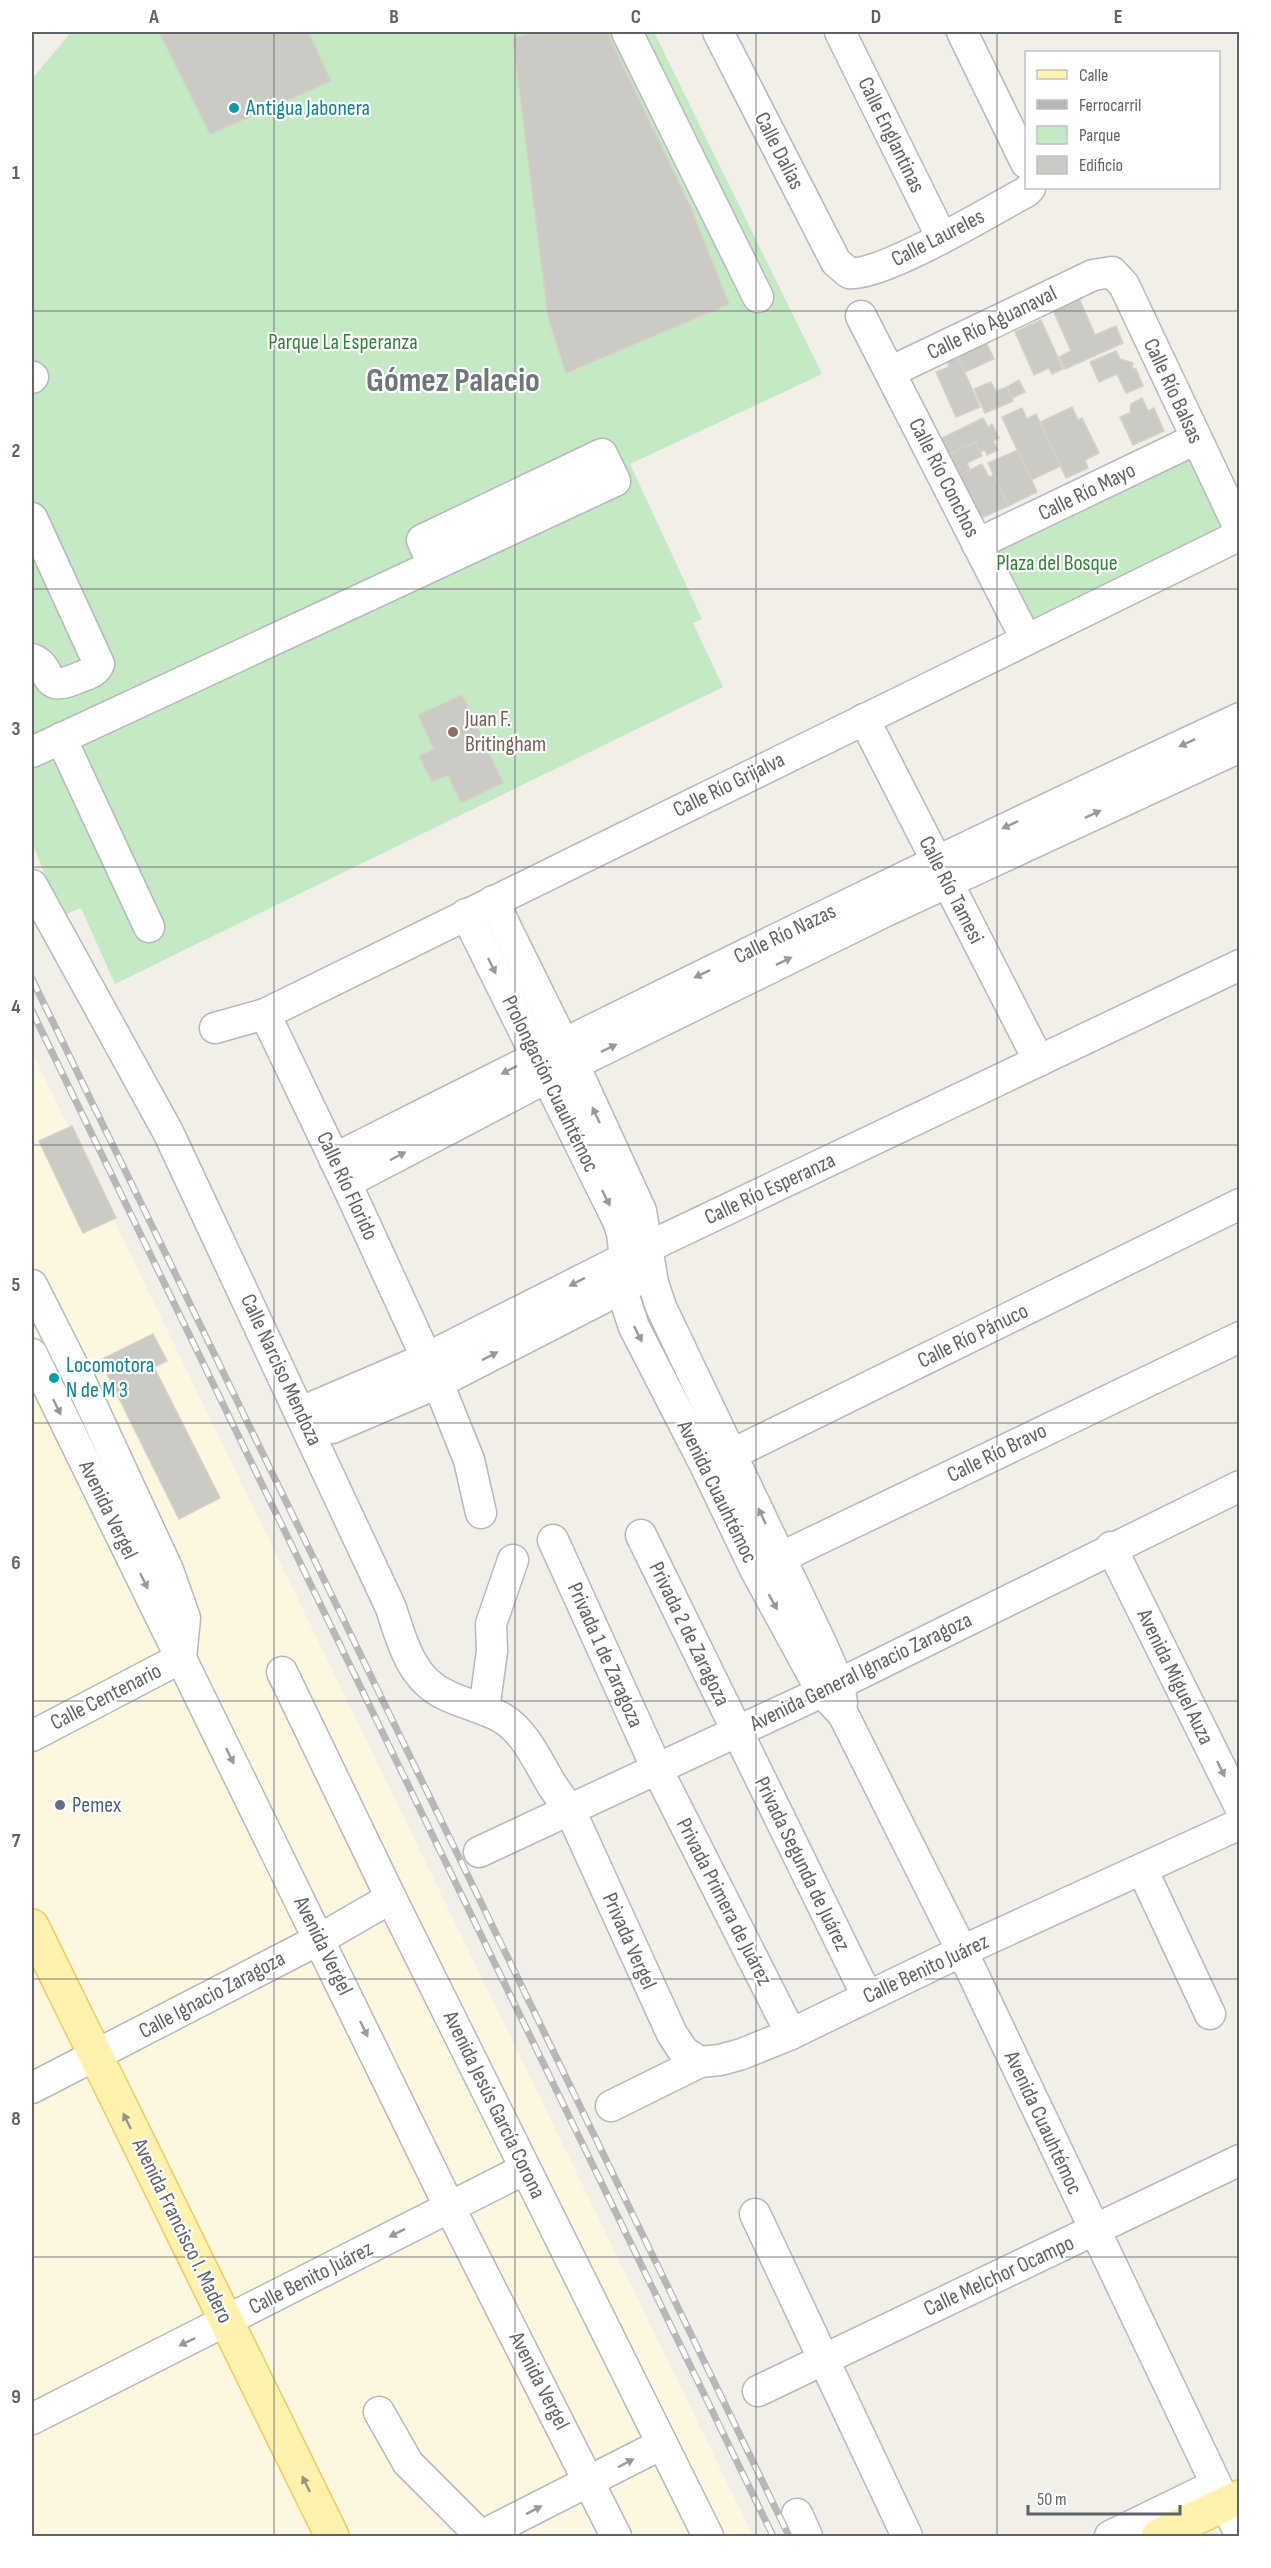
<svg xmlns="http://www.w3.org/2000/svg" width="1271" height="2568" font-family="'Sofia Sans Condensed',sans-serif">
  <rect width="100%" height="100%" fill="#f1efe8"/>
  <path fill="#fef7e0" d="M 32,1052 L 753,2536 L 32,2536 Z"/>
  <g fill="#c5e8c5">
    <path d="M 71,32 L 654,32 L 822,374 L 630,464 L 702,619 L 693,623 L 723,687 L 115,984 L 81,908 L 62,916 L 32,843 L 32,79 Z"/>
    <path d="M 1198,445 L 1237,527 L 1032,626 L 995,541 Z"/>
  </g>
  <g fill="#cccac5" stroke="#d6d1c6" stroke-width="1.5">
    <path d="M 159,32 L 308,32 L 331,81 L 210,134 Z"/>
    <path d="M 533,32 L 607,32 L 690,206 L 729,304 L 566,373 L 548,317 L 513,39 Z"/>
    <path d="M 1079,298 L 1095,335 L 1116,326 L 1123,343 L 1065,369 L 1059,357 L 1071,351 L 1053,310 Z"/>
    <path d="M 1041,320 L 1063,369 L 1052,374 L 1049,368 L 1034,375 L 1015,332 Z"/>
    <path d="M 986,342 L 994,359 L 965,372 L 957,355 Z"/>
    <path d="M 1116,351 L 1120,359 L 1133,363 L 1132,368 L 1136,369 L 1143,386 L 1126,393 L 1117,374 L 1099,382 L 1090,362 Z"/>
    <path d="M 957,355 L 980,407 L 956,417 L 936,372 L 949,367 L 947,360 Z"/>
    <path d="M 1019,380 L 1025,392 L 1012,398 L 1007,387 Z"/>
    <path d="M 991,382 L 996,391 L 1007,387 L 1013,401 L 985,413 L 974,389 Z"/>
    <path d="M 1142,398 L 1148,411 L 1154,408 L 1164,431 L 1133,445 L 1120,417 L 1130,413 L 1131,404 Z"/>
    <path d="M 1072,407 L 1078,420 L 1082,418 L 1099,453 L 1085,460 L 1088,468 L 1066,478 L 1040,422 Z"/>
    <path d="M 1022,408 L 1027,419 L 1036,414 L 1061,466 L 1031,480 L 1002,417 Z"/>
    <path d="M 983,418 L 988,427 L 992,424 L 999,438 L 993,441 L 998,450 L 987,455 L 985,450 L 980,452 L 975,442 L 948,455 L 940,439 Z"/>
    <path d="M 975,442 L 982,456 L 967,463 L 970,470 L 958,476 L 948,455 Z"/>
    <path d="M 1018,450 L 1037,492 L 1008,506 L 988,463 Z"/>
    <path d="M 982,464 L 989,477 L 994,475 L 1008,506 L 979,519 L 958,476 Z"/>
    <path d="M 462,695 L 503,783 L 461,803 L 448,775 L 432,782 L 419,756 L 434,749 L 418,715 Z"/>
    <path d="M 72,1126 L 116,1218 L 83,1233 L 39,1141 Z"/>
    <path d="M 153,1334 L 167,1361 L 154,1367 L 220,1498 L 179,1519 L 100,1360 Z"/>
  </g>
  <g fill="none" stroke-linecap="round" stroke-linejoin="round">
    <defs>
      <g id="minor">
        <path d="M 627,32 L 758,297"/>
        <path d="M 718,32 L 836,262 L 849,273 C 882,277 992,210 1026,192 L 1030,188"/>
        <path d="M 840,32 L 942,238"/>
        <path d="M 962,32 L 1026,163"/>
        <path d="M 861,316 L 1026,639"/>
        <path d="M 890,372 L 1093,275 L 1112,272 L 1124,285 L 1240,530"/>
        <path d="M 32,378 L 33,377"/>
        <path d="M 32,518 L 99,664 C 96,672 88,674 80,677 C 38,696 56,668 32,659"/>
        <path d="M 977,544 L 1196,439"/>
        <path d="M 864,719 L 1039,1061"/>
        <path d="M 61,738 L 149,927"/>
        <path d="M 32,752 L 615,481 L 602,454 L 422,540 L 433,565"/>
        <path d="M 32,885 L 168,1132 L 391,1608 C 402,1642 411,1679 446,1695 C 464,1704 485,1708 502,1718 C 525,1732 536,1758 549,1780 C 555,1791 563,1800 570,1810 L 672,2034 L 684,2052 L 700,2062"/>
        <path d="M 493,901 L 574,1065 L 641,1211 L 653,1283 L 661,1307 L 822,1645 L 839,1684 L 842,1703"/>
        <path d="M 466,914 L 618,1221 L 622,1233 L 625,1258 L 621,1288 L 634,1327 L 706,1467 L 755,1569 L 822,1692 L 843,1714 L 962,1951 L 1240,2534"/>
        <path d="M 265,1014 L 346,1183 L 438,1383 L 469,1460 L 481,1513"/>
        <path d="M 215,1028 L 265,1014 L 1240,535"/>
        <path d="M 334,1159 C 634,1007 935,860 1240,718"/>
        <path d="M 346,1183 L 546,1078 L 884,912 L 1240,747"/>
        <path d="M 32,1285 L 79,1378 L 168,1570 L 185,1618 L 181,1658 L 32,1736"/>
        <path d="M 32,1354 L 449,2206 L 616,2536"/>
        <path d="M 301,1412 L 427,1358 L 625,1258 L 1240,965"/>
        <path d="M 332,1428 L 438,1383 L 638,1280"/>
        <path d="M 714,1463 L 1240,1204"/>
        <path d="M 641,1535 L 867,1996"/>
        <path d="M 553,1540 L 657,1769 L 791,2034"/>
        <path d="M 1111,1547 L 1240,1807"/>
        <path d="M 763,1566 L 1240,1337"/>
        <path d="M 282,1672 L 391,1898 L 708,2536"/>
        <path d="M 484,1710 L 492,1651 L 491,1624 L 513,1560"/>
        <path d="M 479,1852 L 839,1684 L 1240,1486"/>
        <path d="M 1142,1869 L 1210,2014"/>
        <path d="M 32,2088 L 320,1939 L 391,1898"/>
        <path d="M 611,2106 L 700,2062 L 720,2060 L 742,2054 L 791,2034 L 962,1951 L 1240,1824"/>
        <path d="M 755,2214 L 907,2536"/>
        <path d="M 758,2391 L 1240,2160"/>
        <path d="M 379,2412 L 408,2463 L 481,2536"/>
        <path d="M 32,2419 L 525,2169"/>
        <path d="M 797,2514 L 807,2536"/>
        <path d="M 481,2536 L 662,2444"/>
        <path d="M 1110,2536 L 1215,2485"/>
      </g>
      <g id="major">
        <path d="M 32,1926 L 332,2536"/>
        <path d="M 1158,2536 L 1240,2497"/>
      </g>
    </defs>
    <use href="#minor" stroke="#b5b8bc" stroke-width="33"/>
    <use href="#major" stroke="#f2c960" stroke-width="36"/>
    <use href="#minor" stroke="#fff" stroke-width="30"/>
    <use href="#major" stroke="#fff2af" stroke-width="33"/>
    <defs>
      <g id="rail">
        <path d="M 32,979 L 789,2536"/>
        <path d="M 32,1011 L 773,2536"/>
      </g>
    </defs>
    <use href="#rail" stroke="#b6b7b8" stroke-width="7"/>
    <use href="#rail" stroke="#fff" stroke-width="4.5" stroke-dasharray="14" stroke-linecap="butt"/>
  </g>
  <defs><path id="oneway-solid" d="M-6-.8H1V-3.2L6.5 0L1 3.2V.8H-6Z" transform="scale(1.5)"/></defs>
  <g fill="#979a9d">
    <use href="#oneway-solid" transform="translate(1187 743) rotate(155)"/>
    <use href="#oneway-solid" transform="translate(1093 814) rotate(-25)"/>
    <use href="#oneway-solid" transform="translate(1010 825) rotate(155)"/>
    <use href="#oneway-solid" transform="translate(784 961) rotate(-26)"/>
    <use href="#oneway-solid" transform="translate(492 966) rotate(64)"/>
    <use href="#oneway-solid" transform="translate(702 974) rotate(154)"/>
    <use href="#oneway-solid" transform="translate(609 1048) rotate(-26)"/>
    <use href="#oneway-solid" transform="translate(509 1070) rotate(153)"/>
    <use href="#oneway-solid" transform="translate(596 1115) rotate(-115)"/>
    <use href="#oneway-solid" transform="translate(398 1156) rotate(-28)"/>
    <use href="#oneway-solid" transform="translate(606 1198) rotate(63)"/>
    <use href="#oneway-solid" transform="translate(577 1282) rotate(153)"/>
    <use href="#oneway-solid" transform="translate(638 1334) rotate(63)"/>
    <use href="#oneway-solid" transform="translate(490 1356) rotate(-27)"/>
    <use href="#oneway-solid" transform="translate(57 1407) rotate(64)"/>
    <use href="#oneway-solid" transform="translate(762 1516) rotate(-115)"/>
    <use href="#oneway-solid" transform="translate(144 1581) rotate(64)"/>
    <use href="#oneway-solid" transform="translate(773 1602) rotate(61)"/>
    <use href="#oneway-solid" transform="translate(230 1756) rotate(64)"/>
    <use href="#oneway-solid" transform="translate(1221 1769) rotate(64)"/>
    <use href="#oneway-solid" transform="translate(364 2029) rotate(64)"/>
    <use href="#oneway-solid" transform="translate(397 2233) rotate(153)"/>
    <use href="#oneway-solid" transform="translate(187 2342) rotate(154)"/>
    <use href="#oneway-solid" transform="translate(626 2463) rotate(-28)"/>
    <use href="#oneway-solid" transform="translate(534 2510) rotate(-27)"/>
  </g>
  <g fill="#979581">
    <use href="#oneway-solid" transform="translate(127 2121) rotate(-116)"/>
    <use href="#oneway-solid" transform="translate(306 2484) rotate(-116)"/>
  </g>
  <path fill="none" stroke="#5f6368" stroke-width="1.5" stroke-opacity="0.55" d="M 274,32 L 274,2536M 515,32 L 515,2536M 756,32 L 756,2536M 997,32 L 997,2536M 32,311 L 1240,311M 32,589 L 1240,589M 32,867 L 1240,867M 32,1145 L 1240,1145M 32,1423 L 1240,1423M 32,1701 L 1240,1701M 32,1979 L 1240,1979M 32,2257 L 1240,2257"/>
  <g fill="#0f9aa8" stroke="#fff" stroke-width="2">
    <circle cx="234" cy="108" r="6"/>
    <circle cx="54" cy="1378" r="6"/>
  </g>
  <circle fill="#8d6e63" stroke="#fff" stroke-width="2" cx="453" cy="732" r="6"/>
  <circle fill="#5c6f8a" stroke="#fff" stroke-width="2" cx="60" cy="1805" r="6"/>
  <g text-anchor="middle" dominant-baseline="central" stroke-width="4.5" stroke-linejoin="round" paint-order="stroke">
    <g font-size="22" fill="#0d838f" stroke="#fff" text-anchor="start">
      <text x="246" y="108">Antigua Jabonera</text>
      <text x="66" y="1365">Locomotora<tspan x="66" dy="25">N de M 3</tspan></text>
    </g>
    <g font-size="22" fill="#5f6368" stroke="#fff">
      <text transform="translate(891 135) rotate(64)">Calle Englantinas</text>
      <text transform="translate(779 151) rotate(63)">Calle Dalias</text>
      <text transform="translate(938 238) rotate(-27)">Calle Laureles</text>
      <text transform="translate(992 323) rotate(-26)">Calle Río Aguanaval</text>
      <text transform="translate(1173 391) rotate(65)">Calle Río Balsas</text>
      <text transform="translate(944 478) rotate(63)">Calle Río Conchos</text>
      <text transform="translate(1087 492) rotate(-26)">Calle Río Mayo</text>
      <text transform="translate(729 785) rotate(-26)">Calle Río Grijalva</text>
      <text transform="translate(951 890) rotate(63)">Calle Río Tamesi</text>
      <text transform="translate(785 934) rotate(-26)">Calle Río Nazas</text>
      <text transform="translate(550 1084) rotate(64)">Prolongación Cuauhtémoc</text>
      <text transform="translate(347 1186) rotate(65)">Calle Río Florido</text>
      <text transform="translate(770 1189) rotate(-25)">Calle Río Esperanza</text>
      <text transform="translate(973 1336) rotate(-26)">Calle Río Pánuco</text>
      <text transform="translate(281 1370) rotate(65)">Calle Narciso Mendoza</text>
      <text transform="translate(997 1453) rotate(-26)">Calle Río Bravo</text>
      <text transform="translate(717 1492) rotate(64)">Avenida Cuauhtémoc</text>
      <text transform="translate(108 1510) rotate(64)">Avenida Vergel</text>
      <text transform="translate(689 1634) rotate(64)">Privada 2 de Zaragoza</text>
      <text transform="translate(605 1655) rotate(66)">Privada 1 de Zaragoza</text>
      <text transform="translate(861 1672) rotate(-26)">Avenida General Ignacio Zaragoza</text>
      <text transform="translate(1175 1677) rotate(64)">Avenida Miguel Auza</text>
      <text transform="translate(106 1697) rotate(-27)">Calle Centenario</text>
      <text transform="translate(802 1864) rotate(64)">Privada Segunda de Juárez</text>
      <text transform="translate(724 1902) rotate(63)">Privada Primera de Juárez</text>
      <text transform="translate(629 1941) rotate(66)">Privada Vergel</text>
      <text transform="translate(323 1946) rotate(64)">Avenida Vergel</text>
      <text transform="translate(926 1969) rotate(-25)">Calle Benito Juárez</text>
      <text transform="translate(212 1995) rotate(-28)">Calle Ignacio Zaragoza</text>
      <text transform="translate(494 2105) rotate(64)">Avenida Jesús García Corona</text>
      <text transform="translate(1043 2123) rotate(65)">Avenida Cuauhtémoc</text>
      <text transform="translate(182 2231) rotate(64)">Avenida Francisco I. Madero</text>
      <text transform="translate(999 2276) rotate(-25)">Calle Melchor Ocampo</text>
      <text transform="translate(311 2278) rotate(-27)">Calle Benito Juárez</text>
      <text transform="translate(539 2381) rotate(63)">Avenida Vergel</text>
    </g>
    <g font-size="22" fill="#348238" stroke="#fff">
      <text x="343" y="342">Parque La Esperanza</text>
      <text x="1057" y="563">Plaza del Bosque</text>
    </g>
    <g font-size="22" fill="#785e54" stroke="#fff" text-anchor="start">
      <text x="465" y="719">Juan F.<tspan x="465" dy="25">Britingham</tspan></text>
    </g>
    <g font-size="22" fill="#4e5e75" stroke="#fff" text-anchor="start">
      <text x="72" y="1805">Pemex</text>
    </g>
    <g font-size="34" font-weight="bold" fill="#70757a" stroke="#fff">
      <text x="453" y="380">Gómez Palacio</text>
    </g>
  </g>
  <rect width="1271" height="2568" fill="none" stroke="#ffffff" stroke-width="66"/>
  <rect x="1025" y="51" width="195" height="138" fill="#ffffff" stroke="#bfc1c3" stroke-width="1.5"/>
  <rect x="1037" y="70" width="30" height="9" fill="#fff2af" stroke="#bfc1c3" stroke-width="1.5"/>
  <text x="1079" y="81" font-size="18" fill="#5f6368">Calle</text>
  <rect x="1037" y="100" width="30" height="9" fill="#b6b7b8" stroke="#bfc1c3" stroke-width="1.5"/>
  <text x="1079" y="111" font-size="18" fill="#5f6368">Ferrocarril</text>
  <rect x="1037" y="126" width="30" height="18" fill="#c5e8c5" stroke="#bfc1c3" stroke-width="1.5"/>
  <text x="1079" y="141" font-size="18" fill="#5f6368">Parque</text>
  <rect x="1037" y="156" width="30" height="18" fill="#cccac5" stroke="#bfc1c3" stroke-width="1.5"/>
  <text x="1079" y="171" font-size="18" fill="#5f6368">Edificio</text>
  <path d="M1028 2505v9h152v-9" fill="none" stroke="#5f6368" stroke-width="3"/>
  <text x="1037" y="2505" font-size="18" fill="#5f6368" stroke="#ffffff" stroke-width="4.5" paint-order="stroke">50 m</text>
  <rect x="33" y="33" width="1205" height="2502" fill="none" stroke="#5f6368" stroke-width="2"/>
  <g font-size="20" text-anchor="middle" font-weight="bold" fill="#5f6368">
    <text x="154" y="23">A</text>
    <text x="394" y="23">B</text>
    <text x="636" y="23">C</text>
    <text x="876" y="23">D</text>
    <text x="1118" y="23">E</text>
    <text x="16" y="179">1</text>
    <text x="16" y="457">2</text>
    <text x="16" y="735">3</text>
    <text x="16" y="1013">4</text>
    <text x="16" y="1291">5</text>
    <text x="16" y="1569">6</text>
    <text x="16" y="1847">7</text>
    <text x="16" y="2125">8</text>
    <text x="16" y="2403">9</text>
  </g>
</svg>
